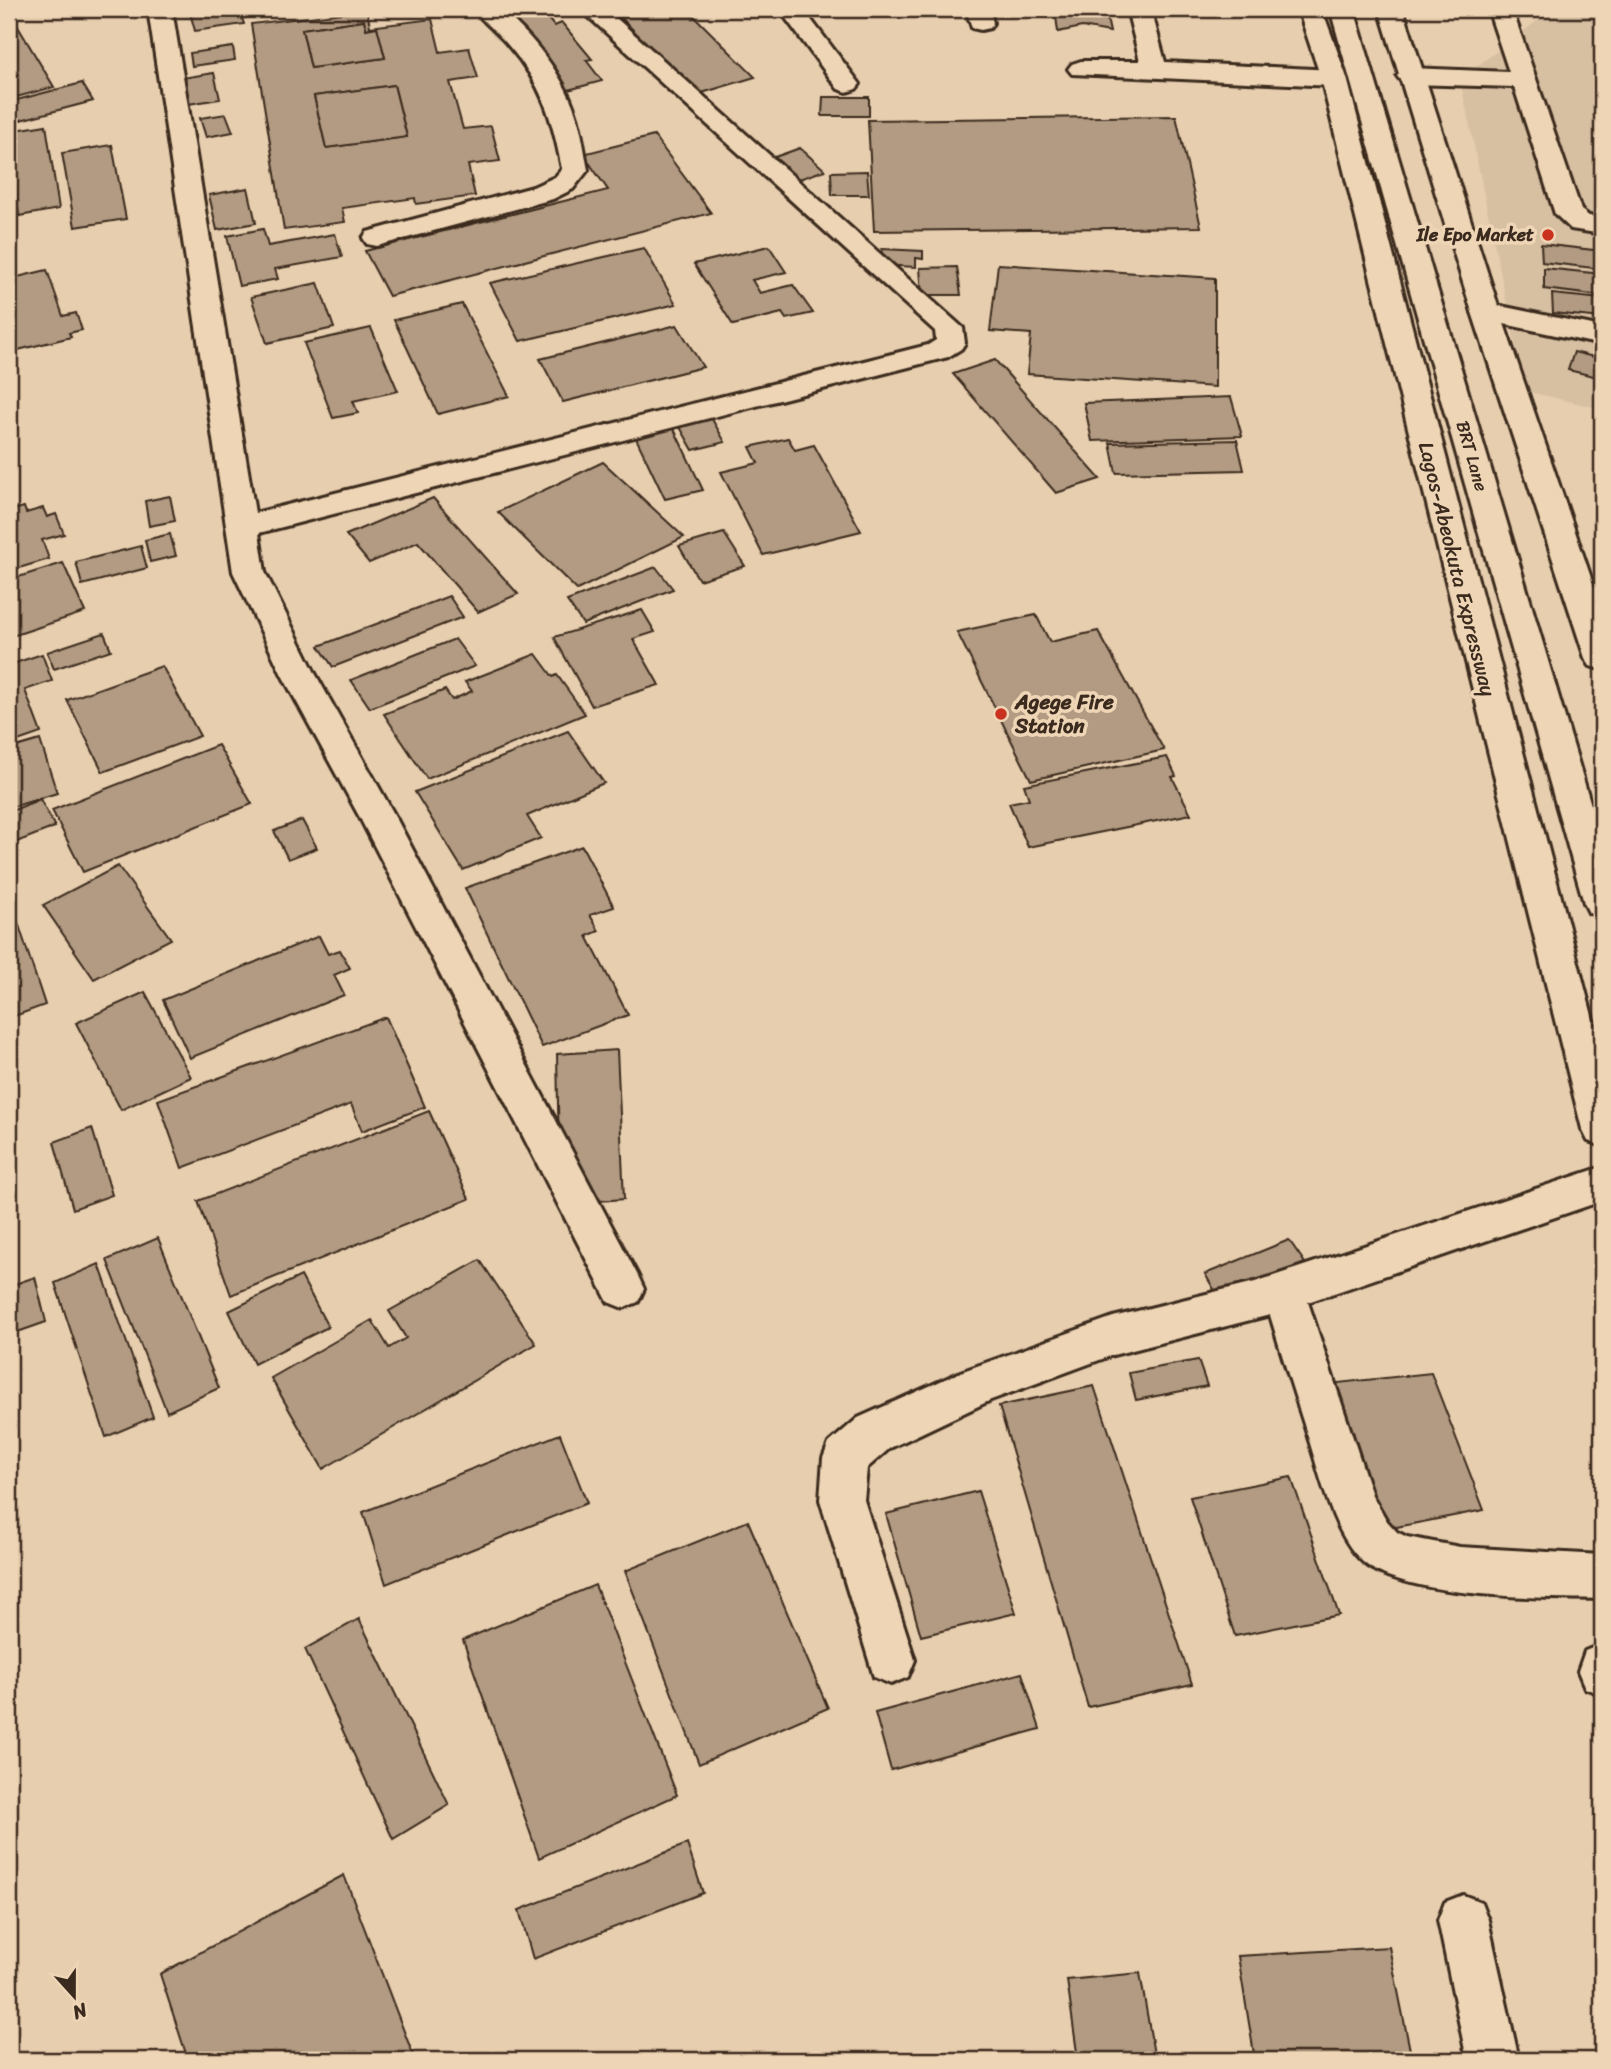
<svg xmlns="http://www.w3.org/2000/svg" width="1611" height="2069" font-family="Sriracha,sans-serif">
  <rect width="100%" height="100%" fill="#e7ceaf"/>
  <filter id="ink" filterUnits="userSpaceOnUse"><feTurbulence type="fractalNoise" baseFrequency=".0143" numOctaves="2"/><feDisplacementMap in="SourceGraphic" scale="14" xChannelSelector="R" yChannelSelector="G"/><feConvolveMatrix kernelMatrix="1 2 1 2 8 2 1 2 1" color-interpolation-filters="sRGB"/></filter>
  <g filter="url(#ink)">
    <path fill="#d7bfa2" d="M 1553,9 L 1602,9 L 1602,409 L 1525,391 L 1460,79 Z"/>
    <g fill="#b29b82" stroke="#3b2a1e" stroke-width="2" fill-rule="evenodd">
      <path d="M 189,9 L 255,9 L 257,16 L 242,18 L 244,24 L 195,31 Z"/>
      <path d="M 503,9 L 540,9 L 554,26 L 562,23 L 592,59 L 586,60 L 602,81 L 568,90 Z"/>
      <path d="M 613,9 L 687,9 L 755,77 L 695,95 Z"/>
      <path d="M 1055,9 L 1105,9 L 1110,32 L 1082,27 L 1058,32 Z"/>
      <path d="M 367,10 L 370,27 L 432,19 L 440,52 L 469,48 L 478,78 L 450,82 L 463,129 L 491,126 L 500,161 L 468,165 L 475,196 L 416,204 L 415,198 L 342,208 L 345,222 L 284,230 L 251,24 ZM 364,20 L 366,29 L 377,27 L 385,58 L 311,68 L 302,29 ZM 394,85 L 407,137 L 326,148 L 314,96 Z"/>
      <path d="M 14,20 L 54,87 L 9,99 L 9,22 Z"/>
      <path d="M 364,20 L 366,29 L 377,27 L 385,58 L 311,68 L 302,29 Z"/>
      <path d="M 233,47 L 235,60 L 192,66 L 190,53 Z"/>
      <path d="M 214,73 L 220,99 L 188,104 L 182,78 Z"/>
      <path d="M 82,83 L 93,101 L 9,123 L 9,102 Z"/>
      <path d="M 394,85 L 407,137 L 326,148 L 314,96 Z"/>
      <path d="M 823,97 L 869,97 L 869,116 L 822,116 Z"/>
      <path d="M 226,114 L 233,132 L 206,137 L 200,118 Z"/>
      <path d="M 1176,116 L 1201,227 L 874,231 L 868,120 Z"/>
      <path d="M 46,125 L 59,209 L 19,216 L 9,131 Z"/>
      <path d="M 654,136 L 711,213 L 389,296 L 365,251 L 608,190 L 583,154 Z"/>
      <path d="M 112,145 L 126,219 L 75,227 L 62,153 Z"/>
      <path d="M 800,148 L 825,170 L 788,183 L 764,161 Z"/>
      <path d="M 867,171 L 869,195 L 832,195 L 831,172 Z"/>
      <path d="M 248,188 L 256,223 L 217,230 L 209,195 Z"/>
      <path d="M 263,229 L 268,246 L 335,234 L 342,257 L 275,269 L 278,279 L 239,286 L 227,236 Z"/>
      <path d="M 1541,244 L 1602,251 L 1602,269 L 1542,262 Z"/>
      <path d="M 769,246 L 786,272 L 752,280 L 760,293 L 793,285 L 813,313 L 786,319 L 782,313 L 733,325 L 694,264 Z"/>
      <path d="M 644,248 L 676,304 L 520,341 L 490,283 Z"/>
      <path d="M 882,249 L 923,251 L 923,259 L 916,258 L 916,267 L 880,265 Z"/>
      <path d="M 998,264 L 1215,278 L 1215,387 L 1027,374 L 1031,334 L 990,331 Z"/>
      <path d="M 957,267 L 961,295 L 922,295 L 920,268 Z"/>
      <path d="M 1544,268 L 1602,274 L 1602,296 L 1544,289 Z"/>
      <path d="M 47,270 L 63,316 L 76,313 L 82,330 L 69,333 L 71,337 L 14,351 L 17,358 L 9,360 L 9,279 Z"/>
      <path d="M 318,283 L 334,328 L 267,343 L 251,297 Z"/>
      <path d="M 1552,294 L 1602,299 L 1602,318 L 1553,313 Z"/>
      <path d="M 462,304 L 509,396 L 438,414 L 394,320 Z"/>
      <path d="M 677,325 L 703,367 L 563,402 L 540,359 Z"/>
      <path d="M 371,328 L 398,391 L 353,401 L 358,413 L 333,418 L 304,343 Z"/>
      <path d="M 1574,352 L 1602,359 L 1602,378 L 1568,370 Z"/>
      <path d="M 995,360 L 1100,479 L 1056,493 L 953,374 Z"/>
      <path d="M 1231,397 L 1242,436 L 1092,441 L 1084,403 Z"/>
      <path d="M 708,412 L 725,442 L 693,450 L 676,420 Z"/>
      <path d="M 673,427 L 703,490 L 665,499 L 635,436 Z"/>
      <path d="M 788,438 L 795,450 L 814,445 L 861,531 L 763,555 L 721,472 L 758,463 L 750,447 Z"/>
      <path d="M 1237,440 L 1244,470 L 1116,473 L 1110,443 Z"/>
      <path d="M 603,462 L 684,537 L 577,590 L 498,512 Z"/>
      <path d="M 170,496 L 175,521 L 149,526 L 145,501 Z"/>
      <path d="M 433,498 L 518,594 L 478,612 L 418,542 L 369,563 L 346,535 Z"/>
      <path d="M 24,507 L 26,513 L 43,508 L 47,517 L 56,514 L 64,534 L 42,540 L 49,559 L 9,571 L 9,511 Z"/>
      <path d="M 724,533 L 745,566 L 699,580 L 679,546 Z"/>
      <path d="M 170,534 L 176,556 L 150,562 L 145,540 Z"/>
      <path d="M 141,546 L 147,568 L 82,585 L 76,562 Z"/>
      <path d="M 63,563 L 85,612 L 9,637 L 9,580 Z"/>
      <path d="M 656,567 L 673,589 L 583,624 L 567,601 Z"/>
      <path d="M 449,596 L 463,617 L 333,667 L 319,646 Z"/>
      <path d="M 642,610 L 655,632 L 633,639 L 659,685 L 592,706 L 554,637 Z"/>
      <path d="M 1036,615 L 1050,642 L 1098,631 L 1164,750 L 1031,780 L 957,632 Z"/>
      <path d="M 104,633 L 111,650 L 54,669 L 47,652 Z"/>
      <path d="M 455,639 L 475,666 L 370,708 L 351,680 Z"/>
      <path d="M 42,654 L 52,681 L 25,690 L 41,733 L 9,744 L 9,665 Z"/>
      <path d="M 536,654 L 553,677 L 557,675 L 585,714 L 427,779 L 384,714 L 445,690 L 452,700 L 472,691 L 465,682 Z"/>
      <path d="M 162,666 L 200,736 L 103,772 L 67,700 Z"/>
      <path d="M 568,731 L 604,783 L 527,816 L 541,838 L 463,870 L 415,792 Z"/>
      <path d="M 40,740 L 57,793 L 9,808 L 9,749 Z"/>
      <path d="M 218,745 L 252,804 L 83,872 L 52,810 Z"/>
      <path d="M 1167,757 L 1176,776 L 1172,777 L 1191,814 L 1028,847 L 1009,803 L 1029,799 L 1024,785 Z"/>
      <path d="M 40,799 L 55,827 L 9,845 L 9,812 Z"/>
      <path d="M 302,820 L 317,848 L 288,859 L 274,831 Z"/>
      <path d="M 582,846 L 614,907 L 590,915 L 599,931 L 587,936 L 628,1015 L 542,1047 L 465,888 Z"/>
      <path d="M 118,866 L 171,939 L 94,979 L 43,905 Z"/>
      <path d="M 9,895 L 45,1005 L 9,1018 Z"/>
      <path d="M 319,936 L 328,954 L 340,950 L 350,968 L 334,975 L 344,995 L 190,1058 L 163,1000 Z"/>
      <path d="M 145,992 L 191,1077 L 121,1110 L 76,1023 Z"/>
      <path d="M 386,1017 L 425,1107 L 362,1131 L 351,1104 L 182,1168 L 158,1100 Z"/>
      <path d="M 617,1050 L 624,1199 L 560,1204 L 557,1054 Z"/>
      <path d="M 429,1111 L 469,1199 L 231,1295 L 198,1201 Z"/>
      <path d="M 92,1128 L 112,1195 L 73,1209 L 54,1142 Z"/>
      <path d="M 158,1238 L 219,1388 L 167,1412 L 107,1260 Z"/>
      <path d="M 1289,1240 L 1305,1263 L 1219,1298 L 1205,1274 Z"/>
      <path d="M 480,1260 L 536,1344 L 323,1469 L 271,1378 L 372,1320 L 389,1348 L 406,1338 L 389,1311 Z"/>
      <path d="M 99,1264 L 153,1417 L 106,1437 L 55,1283 Z"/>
      <path d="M 301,1276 L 328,1327 L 254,1364 L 229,1311 Z"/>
      <path d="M 35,1277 L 46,1322 L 9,1335 L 9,1286 Z"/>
      <path d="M 1198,1360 L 1207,1386 L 1136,1400 L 1129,1373 Z"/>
      <path d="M 1431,1373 L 1484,1510 L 1376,1531 L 1328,1384 Z"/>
      <path d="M 1094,1386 L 1192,1684 L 1088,1707 L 999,1406 Z"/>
      <path d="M 560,1434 L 587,1503 L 386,1584 L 363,1512 Z"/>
      <path d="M 1291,1477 L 1339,1615 L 1235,1636 L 1190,1497 Z"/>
      <path d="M 978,1491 L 1016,1613 L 921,1636 L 886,1514 Z"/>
      <path d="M 748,1521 L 828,1708 L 699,1764 L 625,1571 Z"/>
      <path d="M 595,1585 L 677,1795 L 539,1858 L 463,1640 Z"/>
      <path d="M 359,1619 L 449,1805 L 393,1839 L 305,1649 Z"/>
      <path d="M 1022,1673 L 1040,1729 L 891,1770 L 875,1713 Z"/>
      <path d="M 687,1844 L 703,1893 L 533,1959 L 519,1910 Z"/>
      <path d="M 344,1875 L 415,2060 L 188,2060 L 160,1974 Z"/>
      <path d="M 1389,1947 L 1412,2060 L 1255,2060 L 1238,1956 Z"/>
      <path d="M 1140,1973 L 1155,2060 L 1078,2060 L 1067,1980 Z"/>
    </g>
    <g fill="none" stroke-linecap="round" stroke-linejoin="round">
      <defs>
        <g id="minor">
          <path d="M 148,9 L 172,9 L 255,513 L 928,345 L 936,340 L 935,331 L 580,9 L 606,9 L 963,328 L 965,343 L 961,349 L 948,357 L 259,533 L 265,572 L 316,675 L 395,816 L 638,1276 L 644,1289 L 638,1302 L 623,1308 L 608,1302 L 359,816 L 282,675 L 233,572 Z"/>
          <path d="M 474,9 L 500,9 C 531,34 562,73 575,111 C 582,130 584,150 588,170 L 573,189 L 553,199 L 377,246 L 367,244 L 363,238 L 367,232 L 533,187 L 555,177 L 562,169 C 552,118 543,85 508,45 C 497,32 483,22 474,9 Z"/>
          <path d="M 779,9 L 803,9 L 860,84 L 856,89 L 847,92 L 838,89 Z"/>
          <path d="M 966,9 L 990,9 L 993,23 L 990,28 L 981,30 L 972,28 Z"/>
          <path d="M 1127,9 L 1151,9 L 1165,62 L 1334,70 L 1343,73 L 1347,78 L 1343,83 L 1334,86 L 1072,74 L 1068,69 L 1072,64 L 1081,61 L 1140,61 Z"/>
          <path d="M 1330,9 L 1354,9 L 1602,842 L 1602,917 L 1589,913 L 1584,903 Z"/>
          <path d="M 1488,9 L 1512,9 L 1581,210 L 1589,216 L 1602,218 L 1602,234 L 1571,229 L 1555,214 L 1514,87 L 1410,84 L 1401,81 L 1397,76 L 1401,71 L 1410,68 L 1509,72 Z"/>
          <path d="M 1486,303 L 1602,327 L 1602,345 L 1476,318 L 1472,312 L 1476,306 Z"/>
          <path d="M 1602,1167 L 1602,1201 L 1308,1302 L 1372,1495 L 1387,1521 L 1397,1532 L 1407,1537 L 1460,1547 L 1602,1555 L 1602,1599 C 1547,1598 1404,1598 1363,1562 C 1333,1535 1320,1474 1308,1437 C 1295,1396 1282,1356 1270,1315 L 1113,1355 L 991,1400 L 890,1448 L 867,1468 L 864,1500 L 915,1660 L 908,1677 L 891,1684 L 874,1677 L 820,1500 L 823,1458 L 829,1443 L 858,1418 L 963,1371 L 1113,1317 L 1255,1282 Z"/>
          <path d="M 1602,1644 L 1602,1695 L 1585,1688 L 1578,1671 L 1585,1651 Z"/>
          <path d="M 1463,1895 L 1481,1902 L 1488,1920 L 1519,2060 L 1467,2060 L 1438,1920 L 1445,1902 Z"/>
        </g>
        <g id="highway">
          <path d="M 1298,9 L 1322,9 L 1347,78 L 1602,1054 L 1602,1146 L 1588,1141 L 1582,1129 L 1321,78 Z"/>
          <path d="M 1379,9 L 1403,9 L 1500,312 L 1602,610 L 1602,670 L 1590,666 L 1585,658 L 1472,312 Z"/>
        </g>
      </defs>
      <use href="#minor" stroke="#3b2a1e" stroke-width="6"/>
      <use href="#highway" stroke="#3b2a1e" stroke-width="6"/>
      <use href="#minor" fill="#eed5b5" fill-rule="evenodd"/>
      <use href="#highway" fill="#eed5b5" fill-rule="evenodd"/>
    </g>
  </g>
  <g fill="#c8321e" stroke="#eed5b5" stroke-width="2.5">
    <circle cx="1548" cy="235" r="7"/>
    <circle cx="1001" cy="714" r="7"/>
  </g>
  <g text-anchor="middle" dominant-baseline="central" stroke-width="7" stroke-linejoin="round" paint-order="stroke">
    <g font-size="18" font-weight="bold" fill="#3b2a1e" stroke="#eed5b5" text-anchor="end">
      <text x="1534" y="235">Ile Epo Market</text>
    </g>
    <g font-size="18" fill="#3b2a1e" stroke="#eed5b5">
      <text transform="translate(1472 456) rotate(74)">BRT Lane</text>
    </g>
    <g font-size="21" fill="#3b2a1e" stroke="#eed5b5">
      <text transform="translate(1457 569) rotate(76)">Lagos-Abeokuta Expressway</text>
    </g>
    <g font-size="21" font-weight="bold" fill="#3b2a1e" stroke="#eed5b5" text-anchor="start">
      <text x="1015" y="702">Agege Fire<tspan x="1015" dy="24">Station</tspan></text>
    </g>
  </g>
  <rect width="1611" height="2069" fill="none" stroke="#eed5b5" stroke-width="35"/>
  <rect x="18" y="18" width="1576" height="2034" fill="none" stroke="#3b2a1e" stroke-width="2.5" filter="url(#ink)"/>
  <g transform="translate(74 1996) rotate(159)" stroke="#eed5b5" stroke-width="5" paint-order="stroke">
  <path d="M0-5L12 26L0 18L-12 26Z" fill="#3b2a1e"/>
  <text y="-10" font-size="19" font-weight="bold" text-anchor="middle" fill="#3b2a1e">N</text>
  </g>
</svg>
